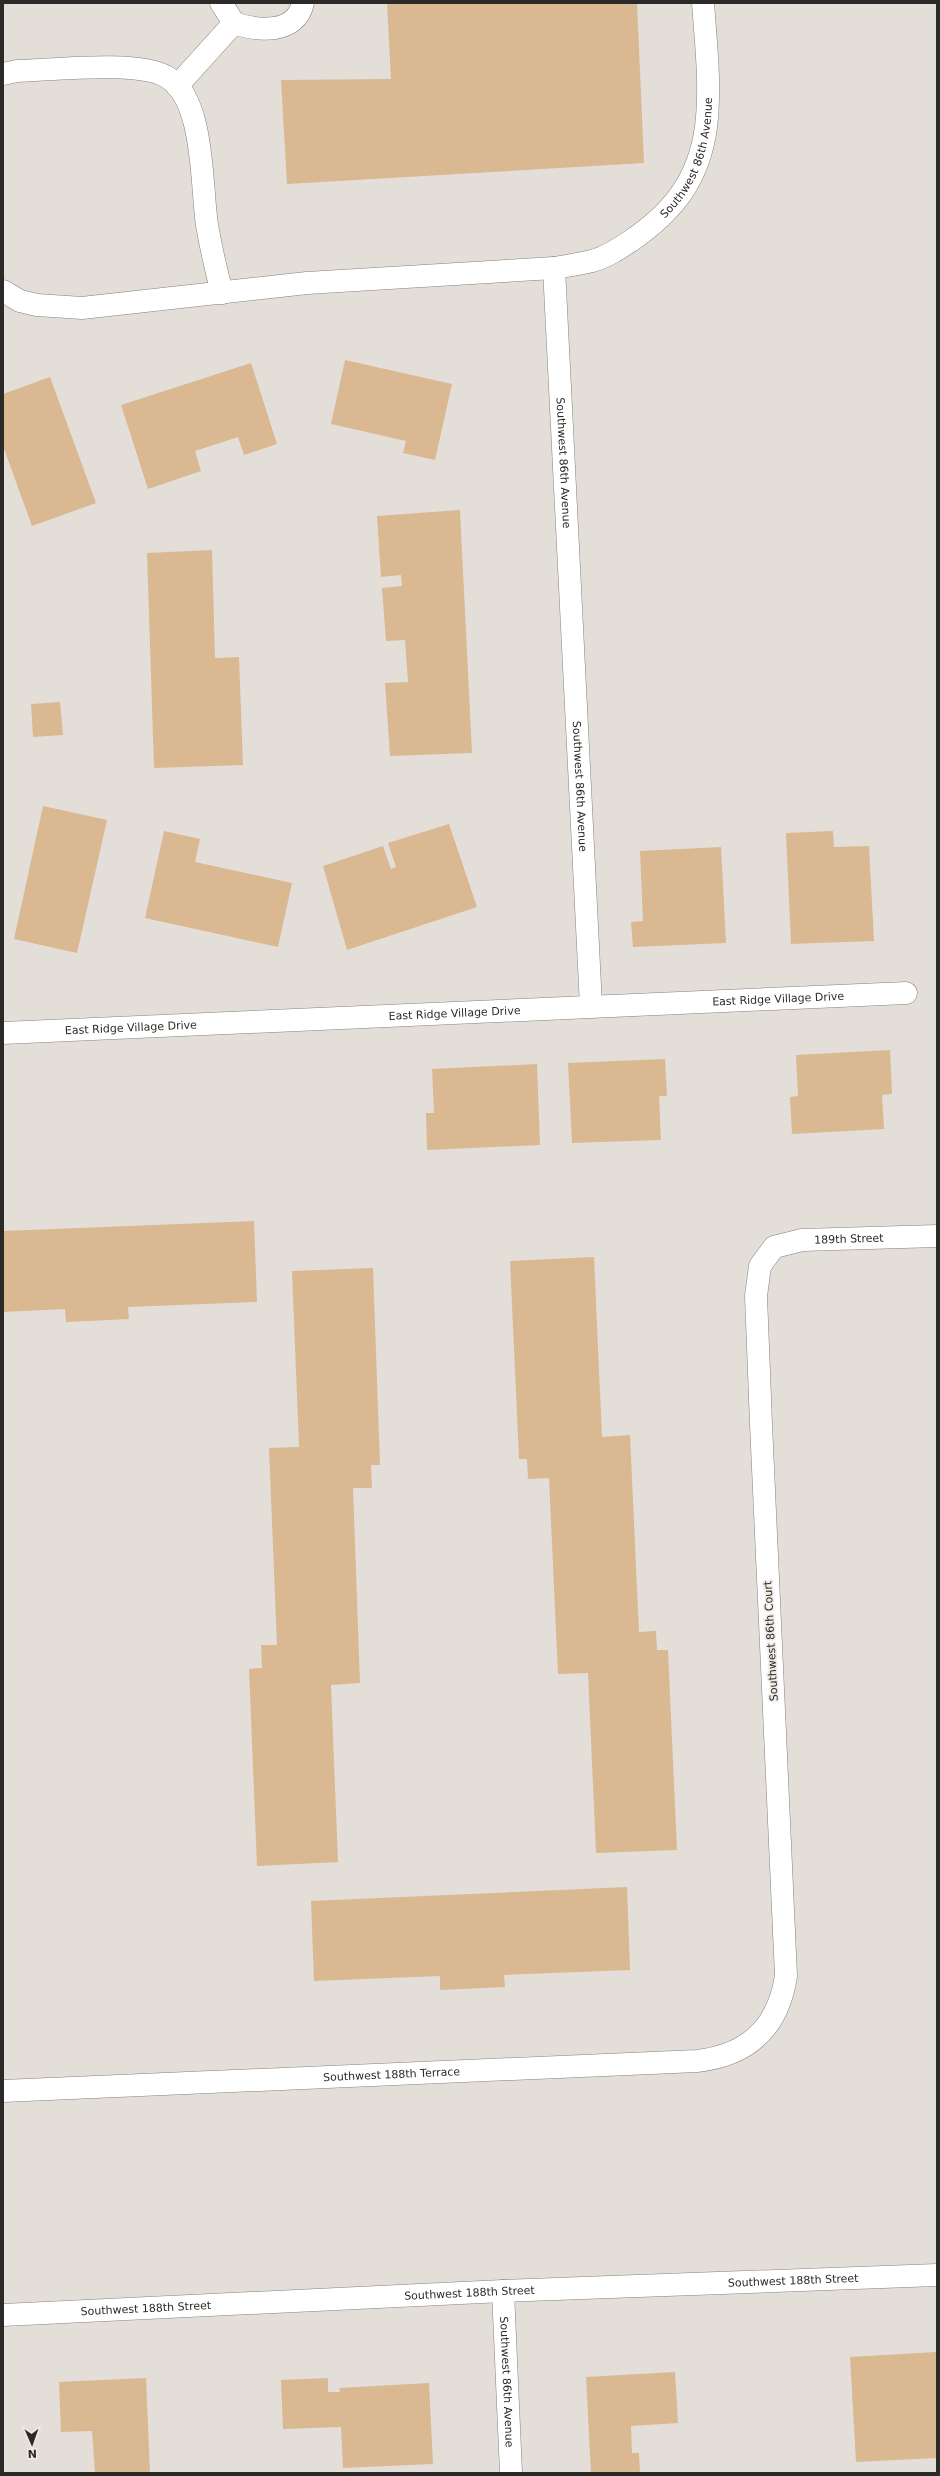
<svg xmlns="http://www.w3.org/2000/svg" width="940" height="2476" font-family="'DejaVu Sans',sans-serif">
  <rect width="100%" height="100%" fill="#e4ded9"/>
  <g fill="#dab892">
    <path d="M 387,3 L 637,3 L 644,163 L 287,184 L 281,80 L 391,79 Z"/>
    <path d="M 345,360 L 452,384 L 435,460 L 403,453 L 406,441 L 331,424 Z"/>
    <path d="M 251,363 L 277,444 L 244,455 L 238,437 L 195,451 L 201,471 L 148,489 L 121,405 Z"/>
    <path d="M 50,377 L 96,503 L 32,526 L 3,446 L 3,394 Z"/>
    <path d="M 460,510 L 472,753 L 390,756 L 385,683 L 408,682 L 405,640 L 386,641 L 382,588 L 402,586 L 401,575 L 381,577 L 377,516 Z"/>
    <path d="M 212,550 L 215,658 L 239,657 L 243,765 L 154,768 L 147,553 Z"/>
    <path d="M 60,702 L 63,735 L 33,737 L 31,704 Z"/>
    <path d="M 43,806 L 107,820 L 77,953 L 14,939 Z"/>
    <path d="M 449,824 L 477,907 L 347,950 L 323,866 L 383,846 L 391,869 L 396,867 L 388,843 Z"/>
    <path d="M 164,831 L 200,839 L 195,862 L 292,883 L 278,947 L 145,918 Z"/>
    <path d="M 833,831 L 834,847 L 869,846 L 874,941 L 791,944 L 786,833 Z"/>
    <path d="M 721,847 L 726,943 L 633,947 L 631,922 L 643,921 L 640,851 Z"/>
    <path d="M 890,1050 L 892,1094 L 882,1095 L 884,1129 L 792,1134 L 790,1097 L 798,1096 L 796,1055 Z"/>
    <path d="M 665,1059 L 667,1096 L 659,1096 L 661,1140 L 572,1143 L 568,1063 Z"/>
    <path d="M 537,1064 L 540,1145 L 427,1150 L 426,1113 L 434,1113 L 432,1069 Z"/>
    <path d="M 254,1221 L 257,1302 L 128,1307 L 129,1319 L 66,1322 L 65,1309 L 3,1312 L 3,1231 Z"/>
    <path d="M 594,1257 L 602,1437 L 630,1435 L 639,1632 L 656,1631 L 657,1650 L 668,1650 L 677,1850 L 596,1853 L 588,1673 L 558,1674 L 549,1478 L 528,1479 L 527,1459 L 519,1459 L 510,1261 Z"/>
    <path d="M 373,1268 L 380,1465 L 371,1465 L 372,1488 L 353,1488 L 360,1683 L 331,1685 L 338,1862 L 257,1866 L 249,1669 L 262,1668 L 261,1645 L 277,1645 L 269,1448 L 299,1447 L 292,1271 Z"/>
    <path d="M 627,1887 L 630,1970 L 504,1975 L 505,1987 L 440,1990 L 440,1976 L 314,1981 L 311,1901 Z"/>
    <path d="M 936,2352 L 937,2458 L 856,2462 L 850,2357 Z"/>
    <path d="M 675,2372 L 678,2423 L 631,2426 L 632,2453 L 639,2453 L 640,2473 L 591,2473 L 586,2377 Z"/>
    <path d="M 146,2378 L 150,2473 L 95,2473 L 92,2431 L 61,2432 L 59,2382 Z"/>
    <path d="M 328,2378 L 328,2392 L 340,2392 L 339,2388 L 429,2383 L 433,2464 L 343,2468 L 341,2427 L 283,2429 L 281,2380 Z"/>
  </g>
  <g fill="none" stroke-linecap="round" stroke-linejoin="round">
    <defs>
      <g id="minor">
        <path d="M 221,3 L 234,23 C 257,31 296,35 303,3"/>
        <path d="M 3,74 L 17,71 C 52,70 139,60 167,77 C 205,99 201,186 207,225 C 211,248 216,270 222,293"/>
        <path d="M 177,86 L 234,23"/>
        <path id="s1" d="M 554,268 L 591,1006"/>
        <path id="s2" d="M 3,291 L 20,301 L 37,305 L 82,308 L 307,283 L 554,268 C 566,266 580,264 592,261 C 607,257 620,248 632,240 C 674,211 699,179 706,127 C 711,86 706,44 703,3"/>
        <path id="s3" d="M 3,1033 L 906,993"/>
        <path id="s4" d="M 3,2091 L 697,2061 C 748,2055 778,2028 786,1976 L 761,1424 L 756,1296 L 760,1266 L 774,1247 L 802,1240 L 937,1236"/>
        <path id="s5" d="M 503,2291 L 511,2473"/>
        <path id="s6" d="M 3,2315 L 503,2291 L 937,2275"/>
      </g>
    </defs>
    <use href="#minor" stroke="#86817c" stroke-width="23"/>
    <use href="#minor" stroke="#fff" stroke-width="22"/>
  </g>
  <g text-anchor="middle" dominant-baseline="central" stroke-width="3.5" stroke-linejoin="round" paint-order="stroke">
    <g font-size="11" fill="#2c2a28" stroke="#f1ebe6">
      <text stroke="none"><textPath href="#s2" startOffset="744">Southwest 86th Avenue</textPath></text>
      <text stroke="none"><textPath href="#s1" startOffset="195">Southwest 86th Avenue</textPath></text>
      <text stroke="none"><textPath href="#s1" startOffset="519">Southwest 86th Avenue</textPath></text>
      <text stroke="none"><textPath href="#s3" startOffset="776">East Ridge Village Drive</textPath></text>
      <text stroke="none"><textPath href="#s3" startOffset="452">East Ridge Village Drive</textPath></text>
      <text stroke="none"><textPath href="#s3" startOffset="128">East Ridge Village Drive</textPath></text>
      <text stroke="none"><textPath href="#s4" startOffset="1639">189th Street</textPath></text>
      <text transform="translate(771 1641) rotate(-93)">Southwest 86th Court</text>
      <text stroke="none"><textPath href="#s4" startOffset="389">Southwest 188th Terrace</textPath></text>
      <text stroke="none"><textPath href="#s6" startOffset="791">Southwest 188th Street</textPath></text>
      <text stroke="none"><textPath href="#s6" startOffset="467">Southwest 188th Street</textPath></text>
      <text stroke="none"><textPath href="#s6" startOffset="143">Southwest 188th Street</textPath></text>
      <text stroke="none"><textPath href="#s5" startOffset="91">Southwest 86th Avenue</textPath></text>
    </g>
  </g>
  <rect width="940" height="2476" fill="none" stroke="#2c2a28" stroke-width="8"/>
  <g transform="translate(32 2444) rotate(178)" stroke="#f1ebe6" stroke-width="3" paint-order="stroke">
  <path d="M0-3L7 15L0 10L-7 15Z" fill="#2c2a28"/>
  <text y="-6" font-size="11" font-weight="bold" text-anchor="middle" fill="#2c2a28">N</text>
  </g>
</svg>
